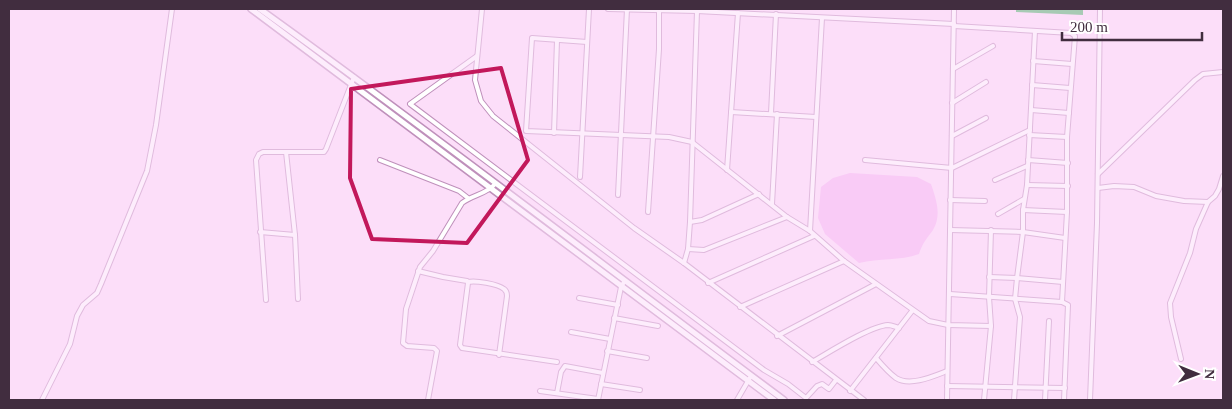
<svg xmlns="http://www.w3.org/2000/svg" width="1232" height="409" font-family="'Times New Roman',serif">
  <rect width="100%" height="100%" fill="#fcdef9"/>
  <path fill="#f7b3f1" d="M 850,173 L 917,177 L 931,184 C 936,199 942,215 933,230 C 927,238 922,244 919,254 C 900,261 879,258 859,263 L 825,234 L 818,218 L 821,187 L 833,178 Z"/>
  <path fill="#42b161" d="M 1016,9 L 1083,9 L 1083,15 L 1016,12 Z"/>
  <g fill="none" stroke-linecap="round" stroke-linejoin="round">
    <defs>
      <g id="minor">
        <path d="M 482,9 L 475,80 L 481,101 L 493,116 L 634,228 L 684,263 L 864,400"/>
        <path d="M 608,9 L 697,11 L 954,24"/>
        <path d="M 954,26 L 1071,33 L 1075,36 L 1067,137 L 1067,212 L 1062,302"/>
        <path d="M 587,42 L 532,38 L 526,131 L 669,137 L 692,142 L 787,217 L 810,231 L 844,261 L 929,321 L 948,325 L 991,326"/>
        <path d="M 477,56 L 410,104 L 764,370 L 788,384 L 806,398 L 817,386 L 822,384 L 829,389 L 836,380"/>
        <path d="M 1033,61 L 1072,64"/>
        <path d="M 953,69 L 993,46"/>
        <path d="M 1032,85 L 1070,88"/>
        <path d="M 952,103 L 986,82"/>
        <path d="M 1031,110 L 1069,113"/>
        <path d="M 731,112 L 816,117"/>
        <path d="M 771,113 L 776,14"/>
        <path d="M 554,133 L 557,40"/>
        <path d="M 1029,135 L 1067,137"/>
        <path d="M 952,136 L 986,118"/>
        <path d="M 286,152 L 295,235 L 298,299"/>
        <path d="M 380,160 L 459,191 L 468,198"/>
        <path d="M 865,160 L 952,168 L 1030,130"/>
        <path d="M 1028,160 L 1068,163"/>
        <path d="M 727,170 L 738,13"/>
        <path d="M 1098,174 L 1195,80 L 1203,74 L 1223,72"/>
        <path d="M 580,177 L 589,9"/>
        <path d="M 995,180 L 1027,166"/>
        <path d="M 1027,185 L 1068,186"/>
        <path d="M 1098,188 L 1114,186 L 1134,187 L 1156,196 L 1184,201 L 1208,202"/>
        <path d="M 618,195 L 627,9"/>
        <path d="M 950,200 L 985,201"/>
        <path d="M 772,204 L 777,114"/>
        <path d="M 1023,210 L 1067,212"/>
        <path d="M 648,212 L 659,49 L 659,10"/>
        <path d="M 998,214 L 1024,199"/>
        <path d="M 690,222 L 702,220 L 759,194"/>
        <path d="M 950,230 L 1023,232 L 1065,238"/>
        <path d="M 810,231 L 822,18"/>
        <path d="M 260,232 L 295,235"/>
        <path d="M 688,249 L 704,250 L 787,217"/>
        <path d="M 684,263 L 688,249 L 690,222 L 697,11"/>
        <path d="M 418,271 L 443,277 L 467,281 L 468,283 L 460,345 L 462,348 L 557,362"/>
        <path d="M 989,277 L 1017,278 L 1063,282"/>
        <path d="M 468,282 C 475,280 498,284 504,289 C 507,291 507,293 507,296 L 499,355"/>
        <path d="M 708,283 L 814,236"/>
        <path d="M 950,294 L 1062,302 L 1068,305 L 1064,400"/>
        <path d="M 579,298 L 618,305"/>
        <path d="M 266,300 L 256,160 L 259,154 L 263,152 L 324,152 L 326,149 L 354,77"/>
        <path d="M 740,307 L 844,261"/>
        <path d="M 614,318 L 658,326"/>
        <path d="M 571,332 L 610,339"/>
        <path d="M 777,336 L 876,284"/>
        <path d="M 607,351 L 647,358"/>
        <path d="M 876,358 C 882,365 889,373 896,378 C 910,387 934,376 947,371"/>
        <path d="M 1181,359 L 1171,317 L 1170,303 L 1190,253 L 1196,229 L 1208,202 L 1215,196 L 1219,189 L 1223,176"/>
        <path d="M 812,362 C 828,353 870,326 888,325 C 892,325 895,327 899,328"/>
        <path d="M 601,384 L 640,390"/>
        <path d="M 947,386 L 1065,388"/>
        <path d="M 540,391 L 598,399"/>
        <path d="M 850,391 L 912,311"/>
        <path d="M 557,393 L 561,372 L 565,366 L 603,373"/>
        <path d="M 42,400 L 70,344 L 77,316 L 83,305 L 97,293 L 101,284 L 147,171 L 156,125 L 172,9"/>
        <path d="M 428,400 L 437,351 L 434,348 L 407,346 L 403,343 L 406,309 L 420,267 L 433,251 L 462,203 C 472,195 487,194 495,184"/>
        <path d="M 598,400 L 621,287 L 624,282"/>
        <path d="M 737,400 L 751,376"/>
        <path d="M 947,400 L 954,9"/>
        <path d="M 984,400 L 991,326 L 989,297 L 991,230"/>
        <path d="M 1014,400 L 1020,317 L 1015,299 L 1017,278 L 1023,232 L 1023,210 L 1027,185 L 1035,31"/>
        <path d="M 1045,400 L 1049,321"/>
        <path d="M 1090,400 L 1097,223 L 1100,9"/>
      </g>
      <g id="tertiary">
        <path d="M 251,9 L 774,400"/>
        <path d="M 260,9 C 437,136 609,270 784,400"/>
      </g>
    </defs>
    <use href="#minor" stroke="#bf90bb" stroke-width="6"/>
    <use href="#tertiary" stroke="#bf90bb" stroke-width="8"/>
    <use href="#minor" stroke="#fff" stroke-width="4"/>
    <use href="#tertiary" stroke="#fff" stroke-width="5"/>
  </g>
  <path d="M0 0H1232V409H0ZM 501,68 L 528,160 L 467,243 L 372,239 L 350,178 L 351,89 Z" fill="#fcdef9" fill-opacity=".55" fill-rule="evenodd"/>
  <path fill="none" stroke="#c2185b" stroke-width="4" stroke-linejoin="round" d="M 501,68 L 528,160 L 467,243 L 372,239 L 350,178 L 351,89 Z"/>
  <rect width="1232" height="409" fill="none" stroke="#412d3f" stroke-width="20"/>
  <g transform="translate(1197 374) rotate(91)" stroke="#ffffff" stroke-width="4" paint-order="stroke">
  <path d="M0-4L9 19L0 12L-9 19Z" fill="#412d3f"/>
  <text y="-8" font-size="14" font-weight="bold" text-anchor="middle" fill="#412d3f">N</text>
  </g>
  <path d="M1062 32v8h140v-8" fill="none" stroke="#412d3f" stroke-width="2.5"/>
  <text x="1070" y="32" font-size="15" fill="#412d3f" stroke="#ffffff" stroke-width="4" paint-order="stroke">200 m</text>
</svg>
